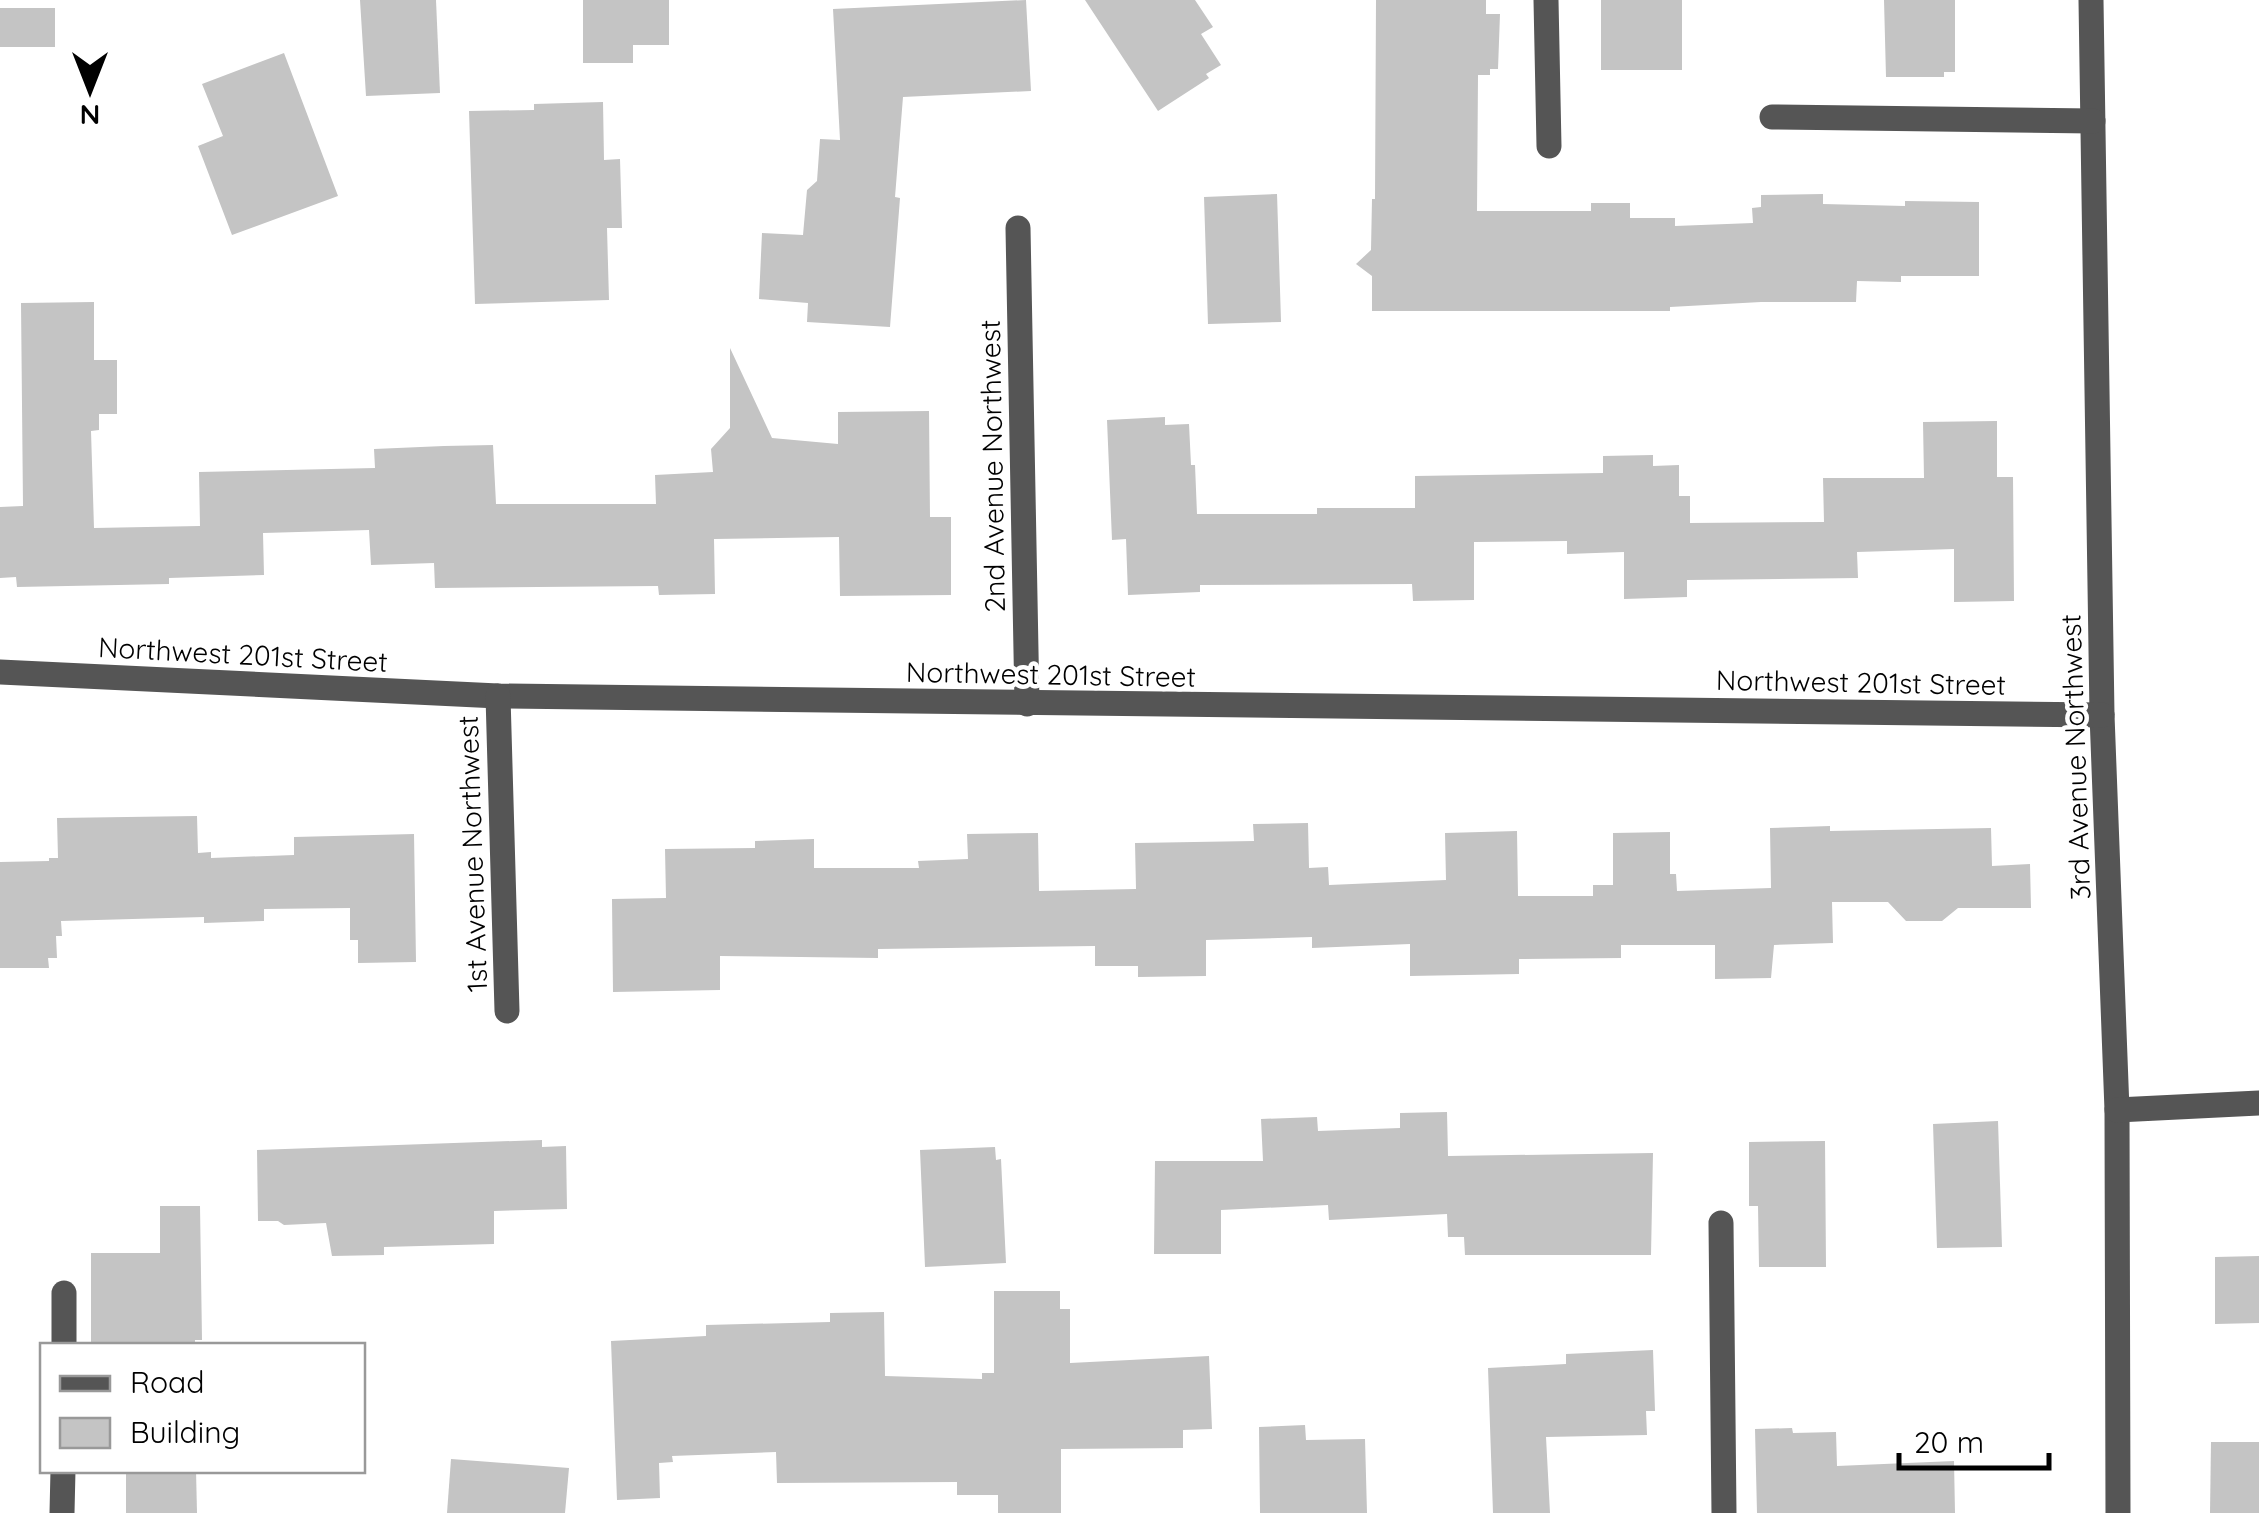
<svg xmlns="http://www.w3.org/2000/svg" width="2259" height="1513" font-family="Quicksand,sans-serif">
  <rect width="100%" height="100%" fill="#fff"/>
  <g fill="#c4c4c4">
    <path d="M 360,0 L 436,0 L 440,93 L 366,96 Z"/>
    <path d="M 583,0 L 669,0 L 669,45 L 633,45 L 633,63 L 583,63 Z"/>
    <path d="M 1026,0 L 1031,91 L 903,97 L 895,197 L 900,198 L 890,327 L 807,322 L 808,303 L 759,299 L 762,233 L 803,235 L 807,190 L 817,181 L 820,139 L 840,140 L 833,9 Z"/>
    <path d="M 1085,0 L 1195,0 L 1213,27 L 1201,34 L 1221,65 L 1206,74 L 1209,78 L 1158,111 Z"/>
    <path d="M 1376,0 L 1486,0 L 1486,14 L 1500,14 L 1498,69 L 1490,69 L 1490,75 L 1478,75 L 1477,211 L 1591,211 L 1591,203 L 1630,203 L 1630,218 L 1675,218 L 1675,226 L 1753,223 L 1752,208 L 1761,207 L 1761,195 L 1823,194 L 1823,204 L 1905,206 L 1905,201 L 1979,202 L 1979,276 L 1901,276 L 1901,282 L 1857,281 L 1856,302 L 1761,302 L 1670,307 L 1670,311 L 1372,311 L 1372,276 L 1356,264 L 1371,250 L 1372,199 L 1375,199 Z"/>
    <rect x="1601" y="0" width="81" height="70"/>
    <path d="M 1884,0 L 1955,0 L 1955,72 L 1944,72 L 1944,77 L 1886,77 Z"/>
    <rect x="0" y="8" width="55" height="39"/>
    <path d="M 284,53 L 338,196 L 232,235 L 198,146 L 223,136 L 202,84 Z"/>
    <path d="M 603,102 L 604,160 L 620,159 L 622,228 L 607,228 L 609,300 L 475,304 L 469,111 L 534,110 L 534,104 Z"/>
    <path d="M 1277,194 L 1281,322 L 1208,324 L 1204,197 Z"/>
    <path d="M 94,302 L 94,360 L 117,360 L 117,414 L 99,414 L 99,430 L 91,431 L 94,528 L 200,526 L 199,472 L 375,468 L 374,449 L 444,446 L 493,445 L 496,504 L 656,504 L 655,475 L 713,472 L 711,449 L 730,428 L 730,348 L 772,438 L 838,444 L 838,412 L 929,411 L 930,517 L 951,517 L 951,595 L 840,596 L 839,537 L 714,539 L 715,594 L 659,595 L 658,586 L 435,588 L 434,563 L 371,565 L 369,530 L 263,533 L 264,575 L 169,578 L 169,584 L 17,587 L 16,577 L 0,578 L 0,507 L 23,506 L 21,303 Z"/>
    <path d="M 1165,417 L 1165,425 L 1189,424 L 1191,465 L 1195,465 L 1197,514 L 1317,514 L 1317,508 L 1415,508 L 1415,476 L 1603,473 L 1603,456 L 1653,455 L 1653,466 L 1679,465 L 1679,496 L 1690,496 L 1690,523 L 1824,522 L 1823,478 L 1924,478 L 1923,422 L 1997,421 L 1997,477 L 2013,477 L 2014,601 L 1954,602 L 1954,549 L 1857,552 L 1858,578 L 1687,580 L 1687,597 L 1624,599 L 1624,552 L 1567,554 L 1567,541 L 1474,542 L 1474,600 L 1413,601 L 1412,584 L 1200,585 L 1200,592 L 1128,595 L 1126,539 L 1112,540 L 1107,420 Z"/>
    <path d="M 197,816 L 198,853 L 211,852 L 211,858 L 294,855 L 294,837 L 414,834 L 416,962 L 358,963 L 358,940 L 350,940 L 350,908 L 264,909 L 264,921 L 204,923 L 204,917 L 61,921 L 62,936 L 56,936 L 57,958 L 48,958 L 49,968 L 0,968 L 0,862 L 49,861 L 49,858 L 58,858 L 57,818 Z"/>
    <path d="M 1308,823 L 1309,868 L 1328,867 L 1329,885 L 1446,880 L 1445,833 L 1517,831 L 1518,896 L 1593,896 L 1593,885 L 1613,885 L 1613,833 L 1670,832 L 1670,874 L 1676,874 L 1677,891 L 1771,888 L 1770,828 L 1830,826 L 1830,831 L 1991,828 L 1992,866 L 2030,864 L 2031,908 L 1958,908 L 1942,921 L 1906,921 L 1888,902 L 1832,902 L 1833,943 L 1774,945 L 1771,978 L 1715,979 L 1715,945 L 1621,945 L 1621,958 L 1519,959 L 1519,974 L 1410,976 L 1410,944 L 1312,948 L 1312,937 L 1206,940 L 1206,976 L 1138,977 L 1138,966 L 1095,966 L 1095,946 L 878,949 L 878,958 L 720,956 L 720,990 L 613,992 L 612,899 L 666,898 L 665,849 L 755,848 L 755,841 L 814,839 L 814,868 L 919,868 L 918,861 L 968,859 L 967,834 L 1038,833 L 1039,891 L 1136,889 L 1135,843 L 1254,841 L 1253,824 Z"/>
    <path d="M 1447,1112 L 1448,1156 L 1653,1153 L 1651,1255 L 1465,1255 L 1464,1237 L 1448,1237 L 1447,1214 L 1329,1220 L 1328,1205 L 1221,1210 L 1221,1254 L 1154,1254 L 1155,1161 L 1263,1161 L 1261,1119 L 1317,1117 L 1318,1131 L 1400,1128 L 1400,1113 Z"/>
    <path d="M 1998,1121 L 2002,1247 L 1937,1248 L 1933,1124 Z"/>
    <path d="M 542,1140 L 542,1147 L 566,1146 L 567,1209 L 494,1211 L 494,1244 L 384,1247 L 384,1255 L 332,1256 L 326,1223 L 284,1225 L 278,1221 L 258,1221 L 257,1150 Z"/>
    <path d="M 1825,1141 L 1826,1267 L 1759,1267 L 1758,1206 L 1749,1206 L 1749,1142 Z"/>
    <path d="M 995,1147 L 996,1160 L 1001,1159 L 1006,1263 L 925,1267 L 920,1150 Z"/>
    <path d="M 160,1206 L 200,1206 L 202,1340 L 195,1340 L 195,1346 L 91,1343 L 91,1253 L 160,1253 Z"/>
    <path d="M 2259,1256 L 2259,1323 L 2215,1324 L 2215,1257 Z"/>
    <path d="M 994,1291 L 1060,1291 L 1060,1309 L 1070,1309 L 1070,1363 L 1209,1356 L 1212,1429 L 1183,1430 L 1183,1448 L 1061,1449 L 1061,1513 L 998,1513 L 998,1495 L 957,1495 L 957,1482 L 777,1483 L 776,1452 L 672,1456 L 673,1462 L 659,1463 L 660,1498 L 617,1500 L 611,1341 L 706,1336 L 706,1325 L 830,1322 L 830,1313 L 884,1312 L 885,1376 L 982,1379 L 982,1373 L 994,1373 Z"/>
    <path d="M 1653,1350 L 1655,1411 L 1646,1411 L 1647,1435 L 1546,1437 L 1550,1513 L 1493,1513 L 1488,1368 L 1566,1364 L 1566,1354 Z"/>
    <path d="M 1305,1425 L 1306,1440 L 1365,1439 L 1367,1513 L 1260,1513 L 1259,1427 Z"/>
    <path d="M 1792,1428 L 1793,1433 L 1836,1432 L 1837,1466 L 1954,1461 L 1955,1513 L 1757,1513 L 1755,1429 Z"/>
    <path d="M 2211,1442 L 2259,1442 L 2259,1513 L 2210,1513 Z"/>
    <path d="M 451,1459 L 569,1468 L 565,1513 L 447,1513 Z"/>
    <path d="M 126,1470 L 196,1470 L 197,1513 L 126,1513 Z"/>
  </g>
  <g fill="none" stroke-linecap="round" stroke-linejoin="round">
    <g stroke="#555" stroke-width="25">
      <path d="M 1546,0 L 1549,146"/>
      <path d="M 2091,0 L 2102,715 L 2117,1110 L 2118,1513"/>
      <path d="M 1772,117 L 2093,121"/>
      <path d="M 1018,228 L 1027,704"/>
      <path d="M 0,672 L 498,696 L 2102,715"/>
      <path d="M 498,696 L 507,1011"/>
      <path d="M 2117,1110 L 2259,1103"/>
      <path d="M 1721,1223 L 1724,1513"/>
      <path d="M 64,1346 L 64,1293"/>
      <path d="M 62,1513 L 63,1470"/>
    </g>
  </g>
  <g text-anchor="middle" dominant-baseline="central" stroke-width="9" stroke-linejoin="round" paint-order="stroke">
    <g font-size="28" fill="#000" stroke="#fff">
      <text transform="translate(992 466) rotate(-91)">2nd Avenue Northwest</text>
      <text transform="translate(243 654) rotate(3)">Northwest 201st Street</text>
      <text transform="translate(1051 674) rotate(1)">Northwest 201st Street</text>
      <text transform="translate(1861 682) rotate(1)">Northwest 201st Street</text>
      <text transform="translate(2075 757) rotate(-92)">3rd Avenue Northwest</text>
      <text transform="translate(472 854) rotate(-92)">1st Avenue Northwest</text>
    </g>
  </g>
  <rect x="40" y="1343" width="325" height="130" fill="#ffffff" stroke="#999999" stroke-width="2.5"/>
  <rect x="60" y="1376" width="50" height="15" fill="#555555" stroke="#999999" stroke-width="2.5"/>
  <text x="130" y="1393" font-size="30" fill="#000000">Road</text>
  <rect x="60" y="1418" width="50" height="30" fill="#c4c4c4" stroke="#999999" stroke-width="2.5"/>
  <text x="130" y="1443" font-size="30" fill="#000000">Building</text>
  <g transform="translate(90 90) rotate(180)" stroke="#ffffff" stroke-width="8" paint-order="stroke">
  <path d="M0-8L18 38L0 25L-18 38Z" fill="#000000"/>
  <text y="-15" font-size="28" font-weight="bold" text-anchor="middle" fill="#000000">N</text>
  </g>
  <path d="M1899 1453v15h150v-15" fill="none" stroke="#000000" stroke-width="5"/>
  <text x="1914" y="1453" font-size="30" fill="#000000" stroke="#ffffff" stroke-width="8" paint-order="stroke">20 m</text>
</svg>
